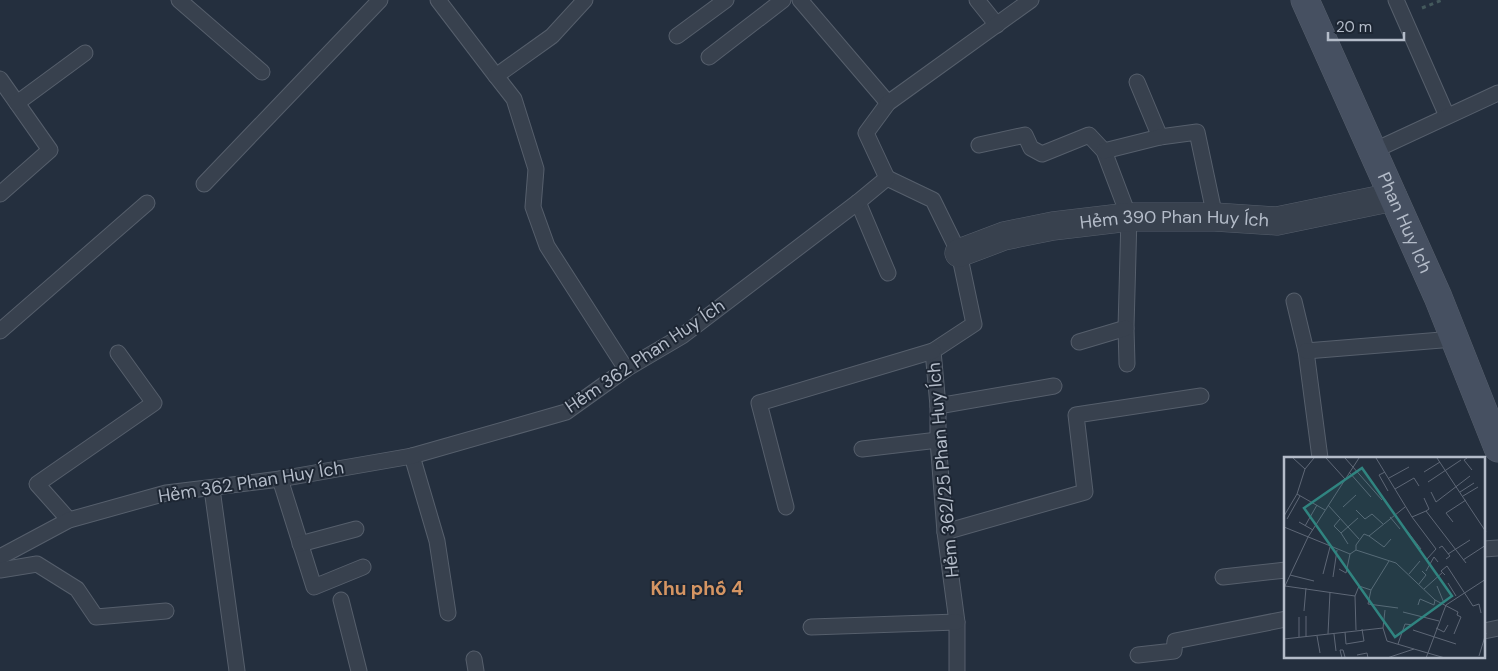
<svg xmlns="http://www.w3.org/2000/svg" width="1498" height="671" font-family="'DM Sans',sans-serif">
  <rect width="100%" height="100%" fill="#242f3e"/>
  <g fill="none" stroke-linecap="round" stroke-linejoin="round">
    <defs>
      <g id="lane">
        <path d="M 179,0 L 262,72"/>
        <path d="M 438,0 L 496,76"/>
        <path d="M 585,0 L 552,36 L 496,76 L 514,99 L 536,169 L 533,207 L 547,246 L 626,369"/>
        <path d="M 800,0 L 888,103"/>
        <path d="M 977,0 L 997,25"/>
        <path d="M 1396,0 L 1447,116"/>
        <path d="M 677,36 L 726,0"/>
        <path d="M 709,57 L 783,0"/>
        <path d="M 0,79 L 50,150 L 0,194"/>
        <path d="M 1137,82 L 1160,137"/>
        <path d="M 17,103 L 85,53"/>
        <path d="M 979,145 L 1025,135 L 1031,148 L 1042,154 L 1089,135 L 1104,151 L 1129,217 L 1126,328 L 1127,364"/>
        <path d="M 1104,151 L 1160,137 L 1197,132 L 1215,217"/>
        <path d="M 1373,151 L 1498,93"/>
        <path d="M 887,178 L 933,200 L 959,253 L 974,324 L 933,351 L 938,406 L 938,440 L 945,532 L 957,622 L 957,671"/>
        <path d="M 204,184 L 380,0"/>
        <path d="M 858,202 L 888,273"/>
        <path d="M 1294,301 L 1306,351 L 1320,458"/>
        <path d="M 0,331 L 147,203"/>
        <path d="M 1079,342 L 1126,328"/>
        <path d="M 1306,351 L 1454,339"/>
        <path d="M 938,406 L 1054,386"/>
        <path d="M 862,449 L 938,440"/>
        <path d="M 412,456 L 437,541 L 448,613"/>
        <path d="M 280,479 L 314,587 L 363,567"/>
        <path d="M 212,489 L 237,671"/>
        <path d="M 786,507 L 759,403 L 933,351"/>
        <path d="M 69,520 L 37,484 L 154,403 L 118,353"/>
        <path d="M 945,532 L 1085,492 L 1076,415 L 1201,396"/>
        <path d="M 300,544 L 356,529"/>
        <path d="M 1484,549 L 1498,548"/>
        <path d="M 0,557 L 69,520 L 166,493 L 280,479 L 412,456 L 566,412 L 626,369 L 682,336 L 858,202 L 887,178 L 866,133 L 888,103 L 1031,0"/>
        <path d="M 0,570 L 37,564 L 77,589 L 96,617 L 166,611"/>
        <path d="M 1223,577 L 1286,570"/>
        <path d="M 341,600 L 359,671"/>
        <path d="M 811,627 L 957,622"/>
        <path d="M 1484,631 L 1498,628"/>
        <path d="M 1138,655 L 1174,651 L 1175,641 L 1286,619"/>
        <path d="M 474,659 L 476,671"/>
      </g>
      <g id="street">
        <path id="s1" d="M 959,253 L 1004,236 L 1053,226 L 1129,217 L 1215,217 L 1277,221 L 1393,197"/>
      </g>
      <g id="secondary">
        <path id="s2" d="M 1305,0 L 1438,297 L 1498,448"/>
      </g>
    </defs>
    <use href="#lane" stroke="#565f6c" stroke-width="17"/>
    <use href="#street" stroke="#565f6c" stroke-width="29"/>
    <use href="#secondary" stroke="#565f6c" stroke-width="29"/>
    <path stroke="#44595c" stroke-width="3" stroke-dasharray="4 4" stroke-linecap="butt" d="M 1422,8 L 1442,0"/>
    <use href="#lane" stroke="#38414e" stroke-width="15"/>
    <use href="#street" stroke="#38414e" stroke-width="28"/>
    <use href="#secondary" stroke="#465061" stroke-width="28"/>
  </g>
  <g text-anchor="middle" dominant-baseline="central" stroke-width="4" stroke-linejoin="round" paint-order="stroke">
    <g font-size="18" fill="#b4bcc9" stroke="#1d2633">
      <text stroke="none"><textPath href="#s1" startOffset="220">Hẻm 390 Phan Huy Ích</textPath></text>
      <text stroke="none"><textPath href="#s2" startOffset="244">Phan Huy Ich</textPath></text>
      <text transform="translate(645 356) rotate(-34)">Hẻm 362 Phan Huy Ích</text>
      <text transform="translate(943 470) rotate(-95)">Hẻm 362/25 Phan Huy Ích</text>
      <text transform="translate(251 482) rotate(-9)">Hẻm 362 Phan Huy Ích</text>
    </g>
    <g font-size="19" font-weight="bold" fill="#d59563" stroke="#1d2633">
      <text x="697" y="588">Khu phố 4</text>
    </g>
  </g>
  <g transform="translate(1284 457)">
    <rect width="201" height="201" fill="#242f3e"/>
    <path fill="none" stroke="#5e6776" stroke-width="1" d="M 9,1 L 21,12M 42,1 L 61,22M 61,1 L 98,43M 92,1 L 128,60 L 152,92 L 143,102 L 139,99M 153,1 L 202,75M 183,1 L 180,3 L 188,13M 65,15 L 87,40M 101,15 L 95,18 L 104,34M 140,15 L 156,5M 105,21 L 125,10M 144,25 L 177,3M 111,32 L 130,21 L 135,29M 147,35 L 152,45 L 186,19M 176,35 L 190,26M 13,37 L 41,53M 179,39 L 194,30M 140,41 L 145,52 L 142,54M 44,48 L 75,82M 59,50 L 72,38M 72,53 L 81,62 L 88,57 L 99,67M 0,59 L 13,37 L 21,12 L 30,1M 106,60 L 116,72M 128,60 L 142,54 L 182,106M 3,62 L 16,39M 56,62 L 50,69 L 57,76M 15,65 L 29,73M 169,65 L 162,56 L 182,43M 21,69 L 33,48M 0,70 L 66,97 L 72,93 L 112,106 L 151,143 L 174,155 L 173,158 L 177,160 L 170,177M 123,74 L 137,92M 85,79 L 100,90 L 107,82M 64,87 L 57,76 L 74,61M 155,91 L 158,89 L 166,99 L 162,102M 72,93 L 72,88 L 80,77 L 85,79 L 121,50M 164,97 L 186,83M 179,103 L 202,88M 55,112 L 62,116 L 66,97M 142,114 L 150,100 L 154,105M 39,117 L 46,90M 125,117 L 136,104M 6,118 L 30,124M 161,118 L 157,114 L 163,109 L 189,149 L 195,147 L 197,156M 49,120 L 53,93M 164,126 L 172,139M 135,127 L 142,118 L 138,114M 1,129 L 71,139M 153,129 L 160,146M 0,131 L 24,80 L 75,1M 140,132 L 159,115M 87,133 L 84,147 L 114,151M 134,148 L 136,142 L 150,148 L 151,143M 20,154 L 22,131M 119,155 L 155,164M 22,159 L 22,180M 99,171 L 101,153M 152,171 L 160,175 L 164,168M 72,173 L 71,139 L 75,129 L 87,133 L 105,104M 129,173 L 172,187M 61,175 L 62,187 L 80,184 L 78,172M 44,177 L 46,135M 50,177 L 52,194M 33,179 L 36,196M 15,180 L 15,160M 0,182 L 99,171 L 103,184 L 130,192M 114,187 L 121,167 L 129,168M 73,198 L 83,196 L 84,201M 195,199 L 202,176M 58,201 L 56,193 L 59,193 L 61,200M 103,201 L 130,192 L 161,201M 142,201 L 162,148 L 202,122"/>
    <path fill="#308480" fill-opacity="0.15" stroke="#308480" stroke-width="2.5" d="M 78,11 L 168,139 L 111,180 L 20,51 Z"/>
    <rect width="201" height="201" fill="none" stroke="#b4bcc9" stroke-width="2.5"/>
  </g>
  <path d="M1328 32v8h76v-8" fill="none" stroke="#b4bcc9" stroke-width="2.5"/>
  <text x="1336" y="32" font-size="15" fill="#b4bcc9" stroke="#1d2633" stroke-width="4" paint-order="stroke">20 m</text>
</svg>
